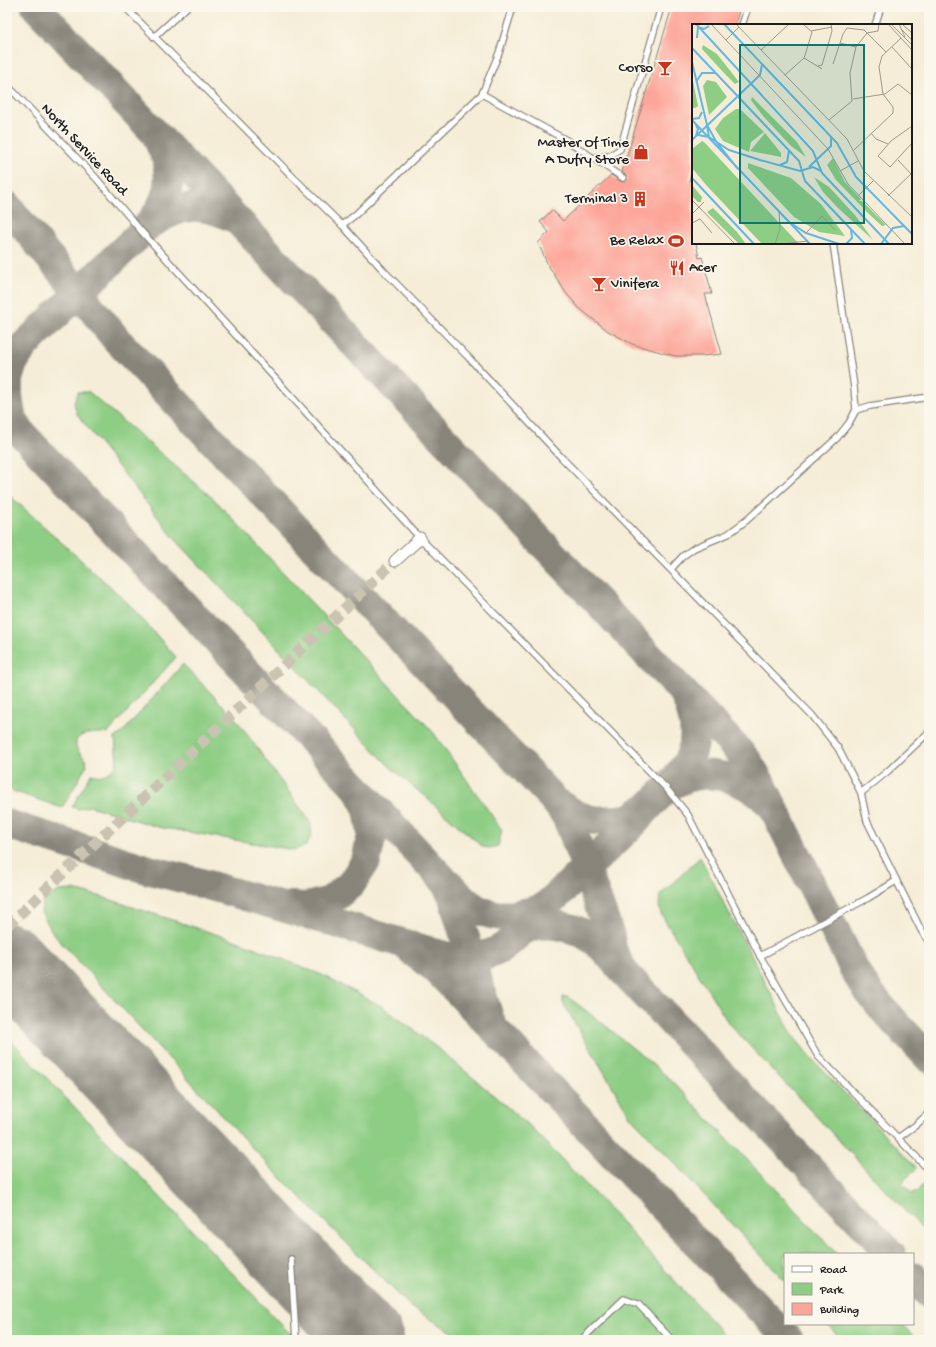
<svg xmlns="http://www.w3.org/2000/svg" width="936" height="1347" font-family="'Gochi Hand',sans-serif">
  <rect width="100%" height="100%" fill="#fbf7ec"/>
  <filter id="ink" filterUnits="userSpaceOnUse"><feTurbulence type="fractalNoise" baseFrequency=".025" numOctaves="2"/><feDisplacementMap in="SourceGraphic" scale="8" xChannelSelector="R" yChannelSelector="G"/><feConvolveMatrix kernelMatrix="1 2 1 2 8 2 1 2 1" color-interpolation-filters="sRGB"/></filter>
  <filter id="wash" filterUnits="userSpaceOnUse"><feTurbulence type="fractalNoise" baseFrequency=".012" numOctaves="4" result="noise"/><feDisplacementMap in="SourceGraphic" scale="16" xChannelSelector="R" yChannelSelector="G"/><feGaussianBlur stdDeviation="0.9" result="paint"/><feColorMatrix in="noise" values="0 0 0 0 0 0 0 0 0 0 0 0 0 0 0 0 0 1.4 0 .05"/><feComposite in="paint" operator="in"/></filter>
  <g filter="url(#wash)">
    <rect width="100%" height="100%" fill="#f5edd7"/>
    <g fill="#8ecd84" stroke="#557450">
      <path d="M 78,392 L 89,392 L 215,500 L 433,732 L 502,830 L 498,846 L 490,848 L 483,847 L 388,765 L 174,538 L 77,414 L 74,403 Z"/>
      <path d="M 7,493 L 127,602 L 176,657 L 108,733 C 98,734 70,730 77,749 C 80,755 85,756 87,765 L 62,808 L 7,789 Z"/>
      <path d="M 183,664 L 236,719 L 309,820 C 313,832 312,836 306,846 L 294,850 L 158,827 L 90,806 L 78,809 L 72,807 L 91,774 C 104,778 110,773 117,764 L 115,738 L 122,733 Z"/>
      <path d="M 700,857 L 793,1036 L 813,1060 L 917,1168 L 907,1178 L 906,1177 L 904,1179 L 905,1180 L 902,1183 L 912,1194 L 916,1191 L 917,1192 L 919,1191 L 918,1190 L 928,1179 L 929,1181 L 929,1236 L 729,1024 L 661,914 L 659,906 L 660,895 Z"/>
      <path d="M 73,890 L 99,896 L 243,943 L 322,975 L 383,1007 L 444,1053 L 533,1129 L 609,1209 L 729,1340 L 465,1340 L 411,1307 L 272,1169 L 54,935 L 41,912 L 43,901 L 59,891 Z"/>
      <path d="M 563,997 L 568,997 L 606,1026 L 670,1079 L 837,1254 L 785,1254 L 785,1281 L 630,1116 L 563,1003 Z"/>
      <path d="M 7,1036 L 296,1340 L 7,1340 Z"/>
      <path d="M 826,1324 L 902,1324 L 917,1340 L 842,1340 Z"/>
    </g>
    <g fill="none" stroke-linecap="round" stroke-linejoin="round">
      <g stroke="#88847a" stroke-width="30">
        <path d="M 36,7 L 733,745 L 748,762 L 762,785 L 855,971 C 874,1004 903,1030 929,1058"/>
        <path d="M 7,206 L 79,293 L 117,340 L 555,801 L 566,816 L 574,835 L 609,933 L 613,952 L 624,972 L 891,1254"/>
        <path d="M 150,224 C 181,204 201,201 234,218"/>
        <path d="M 7,362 L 142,232 C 162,211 173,191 167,161 C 165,153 160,145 157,137"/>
        <path d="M 7,418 L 443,879 L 452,894 L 489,1018 L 494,1029 L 789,1340"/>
        <path d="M 19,433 L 21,433 L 11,416 L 8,397 L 8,379 L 13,363 L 23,347"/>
        <path d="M 667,787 C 677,782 688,776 699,775 C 724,772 752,785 769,803"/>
        <path d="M 555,801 C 564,807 574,815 585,818 C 596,822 621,821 632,817 C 636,814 641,811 645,808"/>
        <path d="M 7,824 L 149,870 L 194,881 L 279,906 L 452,958 C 469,958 486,958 502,948 C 511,942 518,932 528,928 C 549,920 575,927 592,939 C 602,945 610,957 618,965"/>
        <path d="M 448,883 C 457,893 468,906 481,911 C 502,920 523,914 544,908"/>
        <path d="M 291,906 L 306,907 L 330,901 L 351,884 L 366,861 L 372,835 L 368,809 L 360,794"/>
        <path d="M 518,932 L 634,823 C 670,779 715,760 685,696"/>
        <path d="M 413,952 L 435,968 L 488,1023"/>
        <path d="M 913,1277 L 929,1294"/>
      </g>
      <path stroke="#88847a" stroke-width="75" d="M 7,960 L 367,1340"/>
    </g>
    <g id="blocks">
      <path fill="#fda599" d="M 672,7 L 740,7 L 735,25 L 693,25 L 693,165 L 689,181 L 693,180 L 693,243 L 696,243 L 699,258 L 702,257 L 712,294 L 705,294 L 722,354 L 702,356 L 675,356 L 632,344 L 608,331 L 579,308 L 566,293 L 548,265 L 538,243 L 549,232 L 540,222 L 552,210 L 563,221 L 611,175 L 622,182 L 627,180 L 627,176 L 622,172 Z"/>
    </g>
  </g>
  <g filter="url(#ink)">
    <use href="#blocks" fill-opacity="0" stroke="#88847a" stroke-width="1"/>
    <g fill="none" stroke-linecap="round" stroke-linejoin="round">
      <path stroke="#cac3b2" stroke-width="11" stroke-dasharray="11 5.5" stroke-linecap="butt" d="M 7,926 L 395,561"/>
      <defs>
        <g id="lane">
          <path d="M 125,7 L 292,176 L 342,225 L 384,271 L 469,358 L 562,458 L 812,715 L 838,748 L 861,793 L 867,821 L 921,930 L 929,942"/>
          <path d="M 742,25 L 748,7"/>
          <path d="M 875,25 L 881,7"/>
          <path d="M 154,37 L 187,7"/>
          <path d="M 7,85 L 96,178 L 142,232 L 420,538 L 666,788 L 688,815 L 760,956 L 818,1056 L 929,1170"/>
          <path d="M 482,94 L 568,141 L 623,178"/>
          <path d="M 593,158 L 609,156 L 620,149 L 661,7"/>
          <path d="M 342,225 L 355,215 L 482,94 L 499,53 L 513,7"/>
          <path d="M 856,410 L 870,406 L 929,397"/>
          <path d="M 671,569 L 683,556 L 694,548 L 728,534 L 747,520 L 837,438 L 849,423 L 856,410 L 854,387 L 833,243"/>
          <path d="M 861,793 L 888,771 L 929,732"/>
          <path d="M 760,956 L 868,898 L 896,881"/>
          <path d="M 898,1138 L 916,1125 L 929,1113"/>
          <path d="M 291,1259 L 296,1340"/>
          <path d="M 581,1340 L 624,1299 L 638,1304 L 672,1340"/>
        </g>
        <path id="street" d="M 395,561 L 420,538"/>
      </defs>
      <use href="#lane" stroke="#88847a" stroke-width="8"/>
      <use href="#street" stroke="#88847a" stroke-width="13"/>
      <use href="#lane" stroke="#fff" stroke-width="5.5"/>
      <use href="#street" stroke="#fff" stroke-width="11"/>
    </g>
  </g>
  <defs>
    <symbol id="bar-bare" viewBox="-9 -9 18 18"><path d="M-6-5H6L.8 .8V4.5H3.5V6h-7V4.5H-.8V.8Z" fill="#c8321e" stroke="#fbf7ec" stroke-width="2.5" paint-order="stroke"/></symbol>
    <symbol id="shop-bare" viewBox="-9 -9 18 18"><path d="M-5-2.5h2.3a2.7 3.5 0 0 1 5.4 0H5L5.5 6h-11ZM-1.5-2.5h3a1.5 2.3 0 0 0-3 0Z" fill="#c8321e" stroke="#fbf7ec" stroke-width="2.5" paint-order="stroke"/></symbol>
    <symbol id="building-bare" viewBox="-9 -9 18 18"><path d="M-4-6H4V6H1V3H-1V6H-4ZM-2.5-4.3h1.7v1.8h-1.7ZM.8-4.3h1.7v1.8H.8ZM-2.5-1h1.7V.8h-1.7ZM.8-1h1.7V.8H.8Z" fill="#c8321e" stroke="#fbf7ec" stroke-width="2.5" paint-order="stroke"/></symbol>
    <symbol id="stadium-bare" viewBox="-9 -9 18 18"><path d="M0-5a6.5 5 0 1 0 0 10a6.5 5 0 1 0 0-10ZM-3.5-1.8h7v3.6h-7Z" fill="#c8321e" stroke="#fbf7ec" stroke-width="2.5" paint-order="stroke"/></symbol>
    <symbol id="restaurant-bare" viewBox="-9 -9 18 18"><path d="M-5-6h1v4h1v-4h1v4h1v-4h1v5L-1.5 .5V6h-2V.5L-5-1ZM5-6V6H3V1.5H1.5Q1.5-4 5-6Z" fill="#c8321e" stroke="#fbf7ec" stroke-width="2.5" paint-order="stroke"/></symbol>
  </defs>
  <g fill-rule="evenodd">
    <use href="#bar-bare" x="654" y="57" width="22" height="22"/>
    <use href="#shop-bare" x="630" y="141" width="22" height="22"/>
    <use href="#building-bare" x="629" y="188" width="22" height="22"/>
    <use href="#stadium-bare" x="665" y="230" width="22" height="22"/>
    <use href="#restaurant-bare" x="666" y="257" width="22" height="22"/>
    <use href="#bar-bare" x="588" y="273" width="22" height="22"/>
  </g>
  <g text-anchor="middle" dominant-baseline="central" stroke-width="3.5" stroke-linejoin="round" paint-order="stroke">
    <g font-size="15" fill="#1c1c1c" stroke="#fbf7ec" text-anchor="end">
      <text x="653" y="68">Corso</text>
      <text x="629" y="143">Master Of Time<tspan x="629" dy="17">A Dufry Store</tspan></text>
      <text x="628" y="199">Terminal 3</text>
      <text x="664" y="241">Be Relax</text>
      <text x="689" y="268" text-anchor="start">Acer</text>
      <text x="611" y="284" text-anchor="start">Vinifera</text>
    </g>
    <g font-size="15" fill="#1c1c1c" stroke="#fbf7ec">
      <text transform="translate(84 150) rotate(47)">North Service Road</text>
    </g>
  </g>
  <g transform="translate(692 24)">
    <rect width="220" height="220" fill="#f5edd7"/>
    <path d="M 11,21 L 25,30 L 47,58 L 43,60 L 32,49 L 10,25 ZM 0,52 L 6,82 L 3,84 L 0,84 ZM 15,56 L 24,58 L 35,73 L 17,91 L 11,62 ZM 60,73 L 105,118 L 114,133 L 99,122 L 71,92 L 59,76 ZM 44,85 L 48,85 L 72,108 L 59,118 L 57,128 L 31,117 L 23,105 L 31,94 ZM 73,109 L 89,129 L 89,133 L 58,127 ZM 10,117 L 13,119 L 107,220 L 70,220 L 15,162 L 0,144 L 0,125 ZM 141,134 L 153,158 L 169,175 L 167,177 L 170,177 L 194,201 L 190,202 L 177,190 L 144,156 L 135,141 ZM 56,139 L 99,154 L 129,180 L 153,212 L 127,208 L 102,193 L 56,144 ZM 122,153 L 137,163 L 163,191 L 181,216 L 146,184 L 131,168 ZM 0,161 L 10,173 L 9,178 L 6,178 L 0,172 ZM 21,184 L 45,208 L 54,220 L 47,220 L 15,188 Z" fill="#8ecd84"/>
    <path fill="none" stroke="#64b7e0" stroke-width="2" d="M 4,0 L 121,127 L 130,149 L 197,220M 32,0 L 145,119 L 164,153 L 220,210M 5,14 L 6,3 L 12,5 L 17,2M 0,24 L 107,137 L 113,157 L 173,220M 0,38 L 15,101 L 25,119 L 46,145M 4,58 L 10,49 L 23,49M 0,95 L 7,94 L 10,88M 0,96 L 118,220M 3,99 L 6,105 L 4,112M 6,111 L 17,113 L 15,102M 17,113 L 37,126 L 68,136 L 108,147 L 121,143 L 129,147M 0,116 L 68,51 L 70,41M 88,141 L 95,138 L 97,127M 117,143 L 139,122 L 139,113M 0,154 L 62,220M 97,198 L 114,209 L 147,220M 154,220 L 160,214 L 159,206M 189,220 L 201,204 L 212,202"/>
    <path fill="none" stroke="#9e998c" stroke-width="1" d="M 19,0 L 136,125 L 156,160 L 213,220M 44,0 L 155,115 L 172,147 L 220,193M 196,0 L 220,26M 199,0 L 220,21M 207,0 L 213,13M 210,0 L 220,9M 210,6 L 219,15M 119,7 L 140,3M 34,16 L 47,3M 148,19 L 164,23M 200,23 L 220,45M 69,26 L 97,0M 112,34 L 130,45M 141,40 L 151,10 L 155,4 L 172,6 L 194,28M 126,42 L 130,41 L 140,7 L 139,0M 93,51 L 112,34 L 114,28 L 120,8 L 111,0M 161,75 L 193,70 L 206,60 L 220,71M 137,96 L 160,77 L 158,49 L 164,23 L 175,9 L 186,7 L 187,0M 220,102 L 199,117 L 186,132 L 198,143 L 220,119M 179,109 L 184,115 L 196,120M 162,126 L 201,89 L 201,83 L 191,70 L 187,43 L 190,32 L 209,14M 206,136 L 219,150M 148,147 L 166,137M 167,171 L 181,157M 196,172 L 220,149M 0,176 L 43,220M 0,190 L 12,178M 0,199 L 8,195 L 20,209M 114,209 L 130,192 L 143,206M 83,220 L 88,205 L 87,187M 88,220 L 116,217"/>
    <path fill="#0f766e" fill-opacity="0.15" stroke="#0f766e" stroke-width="2" d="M 48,21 L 172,21 L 172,199 L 48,199 Z"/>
    <rect width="220" height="220" fill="none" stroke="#1c1c1c" stroke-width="2"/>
  </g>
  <rect width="936" height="1347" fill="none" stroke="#fbf7ec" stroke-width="24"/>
  <rect x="784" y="1253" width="130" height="72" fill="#fbf7ec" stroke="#a29f99"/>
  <rect x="792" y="1266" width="20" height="6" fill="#ffffff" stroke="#a29f99"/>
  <text x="820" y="1273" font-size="12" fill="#1c1c1c">Road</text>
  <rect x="792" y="1283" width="20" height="12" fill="#8ecd84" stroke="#a29f99"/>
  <text x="820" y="1293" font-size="12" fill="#1c1c1c">Park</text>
  <rect x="792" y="1303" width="20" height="12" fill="#fda599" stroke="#a29f99"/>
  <text x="820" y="1313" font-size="12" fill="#1c1c1c">Building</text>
</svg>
